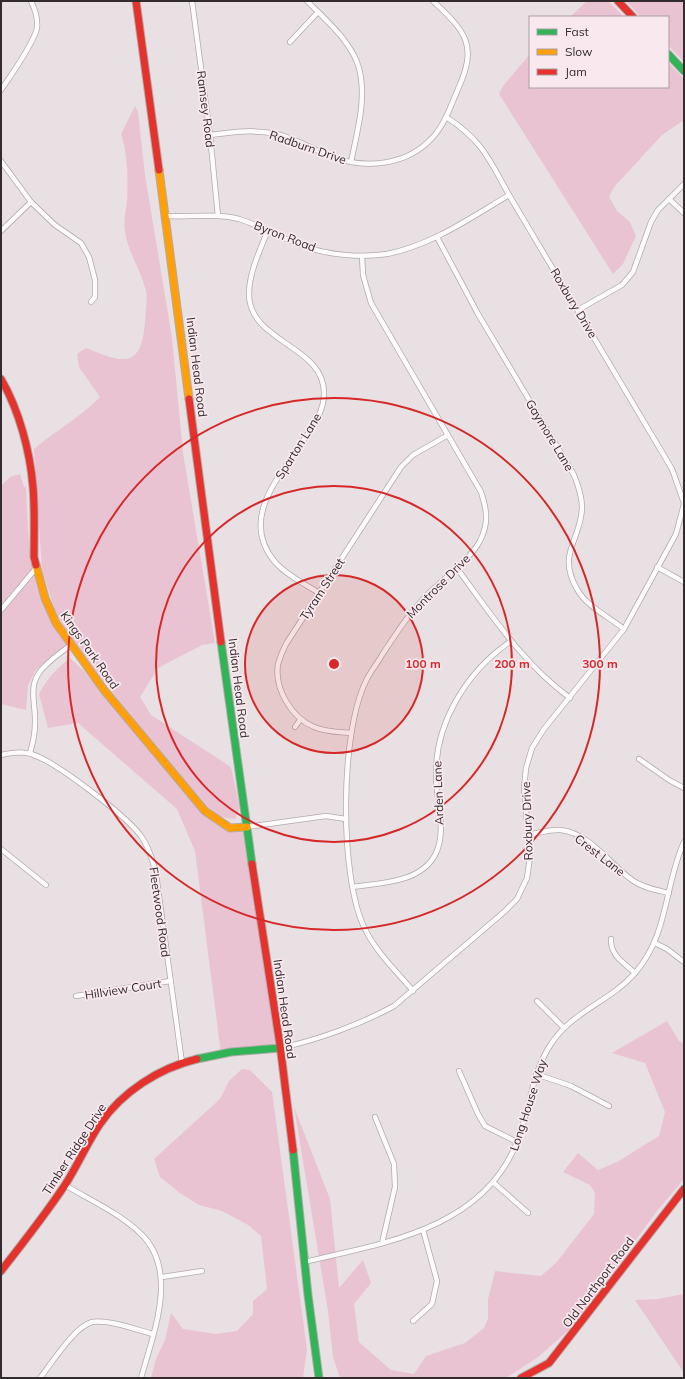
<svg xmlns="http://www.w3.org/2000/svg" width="685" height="1379" font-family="Mulish,sans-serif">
  <rect width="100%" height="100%" fill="#e8e0e2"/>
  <g fill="#eac3d2">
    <path d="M 587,1 L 608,1 L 624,17 L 570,17 Z"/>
    <path d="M 626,1 L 684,1 L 684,62 L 668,45 L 668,17 L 641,17 Z"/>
    <path d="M 530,54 L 530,87 L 668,87 L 668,62 L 684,79 L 684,120 L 662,135 L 614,187 L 609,197 L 617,211 L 630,222 L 636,236 L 623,264 L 613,274 L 499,94 L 503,86 Z"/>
    <path d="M 135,106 L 138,112 L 145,175 L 172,338 L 183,453 L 215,643 L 202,645 L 158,668 L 140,697 L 151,715 L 231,767 L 240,808 L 235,819 L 220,817 L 210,809 L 153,743 L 74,644 L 55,611 L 42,570 L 34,449 C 55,431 81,417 100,397 L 79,367 L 77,354 L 86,348 C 122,363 142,370 145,321 C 145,312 148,300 146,291 C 141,270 128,253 125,231 C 123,221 126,210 127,201 C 128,179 128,155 121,134 Z"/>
    <path d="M 20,474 L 24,487 L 26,486 C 28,523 27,563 41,598 C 48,615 57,629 67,644 L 36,670 L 28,685 L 26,710 L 1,704 L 1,486 L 10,477 Z"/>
    <path d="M 70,658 L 104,690 L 205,811 L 230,828 L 247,827 L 280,1048 L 221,1054 L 195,851 L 177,809 L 78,723 L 48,728 L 39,694 C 47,679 56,669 70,658 Z"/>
    <path d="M 667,1021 L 679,1041 L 684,1044 L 684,1179 L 657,1211 L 570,1329 L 538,1357 L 506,1378 L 340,1378 L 333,1357 L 328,1311 L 294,1107 L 330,1199 L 339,1288 L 363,1260 L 371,1283 L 354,1304 L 359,1342 L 391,1370 L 414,1374 L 426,1356 L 465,1343 L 484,1328 L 488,1319 L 488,1299 L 495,1271 L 541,1276 L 556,1263 L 594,1214 L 595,1193 L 590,1185 L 563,1172 L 578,1153 L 598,1170 L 617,1162 L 659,1136 L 665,1112 L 645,1063 L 612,1053 Z"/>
    <path d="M 242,1069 L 250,1070 L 272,1092 L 307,1349 L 303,1378 L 151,1378 L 156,1359 L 165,1340 L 171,1313 L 183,1329 L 216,1334 L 237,1331 L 253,1314 L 253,1301 L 267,1289 L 261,1236 L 248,1225 L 222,1211 L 199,1205 L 180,1193 L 160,1177 L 154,1159 L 220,1099 L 229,1081 Z"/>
    <path d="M 684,1294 L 684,1373 L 635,1300 L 658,1299 Z"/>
  </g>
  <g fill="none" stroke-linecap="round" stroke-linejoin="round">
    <defs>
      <g id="street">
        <path d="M 192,1 L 210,135 L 218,216"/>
        <path d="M 307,1 C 325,19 352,42 359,68 C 367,99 357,132 351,162"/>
        <path d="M 290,42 L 318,12"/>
        <path d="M 1,90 C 10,77 34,43 37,28 C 38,18 35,9 31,1"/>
        <path d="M 446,117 C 482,140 489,159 509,195 L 672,469 L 684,503"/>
        <path d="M 210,135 C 233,132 254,129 276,134 C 295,138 314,150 332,157 C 366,169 407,166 433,137 C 445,124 451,105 458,89 C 478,45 466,32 433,1"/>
        <path d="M 1,161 L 31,202 L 55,225 L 81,243 L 89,257 L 95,280 L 95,297 L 91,302"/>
        <path d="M 669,199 L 684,213"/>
        <path d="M 167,216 C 190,217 216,213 239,219 C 261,226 282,238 303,246 C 328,255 360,258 387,254 C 432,245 470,218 509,195"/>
        <path d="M 268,230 C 260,250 249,273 249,294 C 249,343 325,345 324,394 C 324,412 312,427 303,441 C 279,477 239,519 275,562 C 286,575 305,584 319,593"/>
        <path d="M 1,231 L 31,202"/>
        <path d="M 437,237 L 478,314 L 574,475 C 578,485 582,496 582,507 C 582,539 556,553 577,589 C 586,606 609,617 624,629"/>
        <path d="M 362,256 L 363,275 L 371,303 L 481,492 C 487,510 489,523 480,541 C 468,562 444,578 427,595 C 409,613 396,634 382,655 C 377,664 370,672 366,681 C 340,733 339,877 365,929 C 376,952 397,972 413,991"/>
        <path d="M 578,310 L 622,285 L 633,272 L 651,222 L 658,210 L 684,184"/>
        <path d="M 456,567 C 491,614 522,663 570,698"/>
        <path d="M 657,567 L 684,582"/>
        <path d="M 1,610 L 37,567"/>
        <path d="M 295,727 L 300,720"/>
        <path d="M 351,733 C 339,732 325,732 314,727 C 292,718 274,689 278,664 C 280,657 283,650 286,644 L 401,467 L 413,455 L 448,435"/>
        <path d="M 30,753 C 33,743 35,733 35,723 C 36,703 27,686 42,669 C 50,660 61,652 71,645"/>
        <path d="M 1,755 C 10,753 22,751 31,754 C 55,761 130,818 143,839 C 150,850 153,862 156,874 L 182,1063"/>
        <path d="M 639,759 L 669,780 L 684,788"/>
        <path d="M 247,827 L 326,816 L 346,819"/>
        <path d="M 528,835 C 538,833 550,829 561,830 C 589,833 610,864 632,880 C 643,888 657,890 669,893"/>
        <path d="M 1,849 L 46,885"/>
        <path d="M 353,887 C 380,883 420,883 435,855 C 447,833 437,803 436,779 C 434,724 466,672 511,641"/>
        <path d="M 611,939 C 610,955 624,963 635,973"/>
        <path d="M 655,943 L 667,949 L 684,962"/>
        <path d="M 76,996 L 170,981"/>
        <path d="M 537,1001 L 564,1028"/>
        <path d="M 280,1048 C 318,1040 361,1024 394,1006 L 504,912 L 517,899 L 527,878 L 530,857 L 524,788 L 526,768 L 532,748 L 544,729 L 624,629 L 676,534 L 684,504"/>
        <path d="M 459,1071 L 478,1114 L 485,1126 L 517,1142"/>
        <path d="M 536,1074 L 571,1086 L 609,1106"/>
        <path d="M 375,1117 L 394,1164 L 395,1187 L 382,1243"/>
        <path d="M 494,1183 L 528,1213"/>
        <path d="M 65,1185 C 90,1200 119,1213 140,1233 C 180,1270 153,1334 141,1378"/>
        <path d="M 304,1262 C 384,1243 483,1229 517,1142 C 530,1110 531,1074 551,1044 C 571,1012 611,1001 635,973 C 669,934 664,886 684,842"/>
        <path d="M 162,1277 L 202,1271"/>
        <path d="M 413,1321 L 432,1304 L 437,1281 L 423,1230"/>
        <path d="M 40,1378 C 52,1363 74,1327 92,1322 C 108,1319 137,1330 153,1334"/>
      </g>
      <g id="fast">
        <path d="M 668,54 L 684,71"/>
        <path d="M 221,642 L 252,864"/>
        <path d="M 197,1059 L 231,1052 L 280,1048"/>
        <path d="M 293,1150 L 308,1295 L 319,1378"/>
      </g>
      <g id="slow">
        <path d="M 159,170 L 189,399"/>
        <path d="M 36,565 L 45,598 L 56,623 L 104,690 L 205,811 L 230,828 L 247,827"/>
      </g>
      <g id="jam">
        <path d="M 136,1 L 159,170"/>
        <path d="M 618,1 L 633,17"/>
        <path d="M 1,379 C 19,410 30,451 33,487 C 35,510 34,534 34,557 L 36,565"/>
        <path d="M 189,399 L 221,642"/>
        <path d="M 252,864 L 280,1045 L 293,1150"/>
        <path d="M 1,1271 C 23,1243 45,1215 65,1185 C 78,1165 87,1143 100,1124 C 122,1092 159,1068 197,1059"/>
        <path d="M 521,1378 L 549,1363 L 684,1189"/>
      </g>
    </defs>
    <use href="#street" stroke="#b0abac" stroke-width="6"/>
    <use href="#fast" stroke="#b0abac" stroke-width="9"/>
    <use href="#slow" stroke="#b0abac" stroke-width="9"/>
    <use href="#jam" stroke="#b0abac" stroke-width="9"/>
    <use href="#street" stroke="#fcfafb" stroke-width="4.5"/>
    <use href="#fast" stroke="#30b455" stroke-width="7"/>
    <use href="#slow" stroke="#ff9f0a" stroke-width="7"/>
    <use href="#jam" stroke="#e5322d" stroke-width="7"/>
  </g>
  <circle cx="334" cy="664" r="89" fill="#d62828" fill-opacity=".12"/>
  <g fill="none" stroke="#d62828" stroke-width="2">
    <circle cx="334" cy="664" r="89"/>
    <circle cx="334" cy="664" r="178"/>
    <circle cx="334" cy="664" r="266"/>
  </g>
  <g text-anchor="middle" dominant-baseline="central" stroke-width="3.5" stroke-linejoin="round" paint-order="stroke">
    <g font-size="12" fill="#322c2e" stroke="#f9e9ee">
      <text transform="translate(206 109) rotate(83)">Ramsey Road</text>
      <text transform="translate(308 147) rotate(19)">Radburn Drive</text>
      <text transform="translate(285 236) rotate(21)">Byron Road</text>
      <text transform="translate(574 303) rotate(59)">Roxbury Drive</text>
      <text transform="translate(197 367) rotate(83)">Indian Head Road</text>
      <text transform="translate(550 435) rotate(59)">Gaymore Lane</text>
      <text transform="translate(298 446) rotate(-58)">Sparton Lane</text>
      <text transform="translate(438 586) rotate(-45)">Montrose Drive</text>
      <text transform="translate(322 589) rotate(-57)">Tyram Street</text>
      <text transform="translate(90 650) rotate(55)">Kings Park Road</text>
      <text transform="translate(239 688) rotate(83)">Indian Head Road</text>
      <text transform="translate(438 793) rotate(-92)">Arden Lane</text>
      <text transform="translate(527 821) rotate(-92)">Roxbury Drive</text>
      <text transform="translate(600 855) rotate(38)">Crest Lane</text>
      <text transform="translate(160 912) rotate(82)">Fleetwood Road</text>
      <text transform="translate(123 989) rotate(-9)">Hillview Court</text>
      <text transform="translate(285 1009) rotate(82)">Indian Head Road</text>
      <text transform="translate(528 1105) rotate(-72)">Long House Way</text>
      <text transform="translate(74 1149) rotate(-57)">Timber Ridge Drive</text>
      <text transform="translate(598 1282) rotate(-53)">Old Northport Road</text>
    </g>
  </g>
  <circle cx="334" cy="664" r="6" fill="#d62828" stroke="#f9e9ee" stroke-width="2"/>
  <g font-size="12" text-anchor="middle" font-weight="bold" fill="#d62828" stroke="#f9e9ee" stroke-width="3.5" stroke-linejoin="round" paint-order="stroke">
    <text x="423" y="668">100 m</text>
    <text x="512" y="668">200 m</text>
    <text x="600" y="668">300 m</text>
  </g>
  <rect width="685" height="1379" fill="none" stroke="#322c2e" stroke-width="4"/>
  <rect x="529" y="16" width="140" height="72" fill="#f9e9ee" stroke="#a99da1"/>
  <rect x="537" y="29" width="20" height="6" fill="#30b455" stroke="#a99da1"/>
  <text x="565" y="36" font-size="12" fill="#322c2e">Fast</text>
  <rect x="537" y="49" width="20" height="6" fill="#ff9f0a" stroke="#a99da1"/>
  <text x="565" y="56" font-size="12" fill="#322c2e">Slow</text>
  <rect x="537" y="69" width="20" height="6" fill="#e5322d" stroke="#a99da1"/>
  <text x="565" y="76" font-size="12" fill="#322c2e">Jam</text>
</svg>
